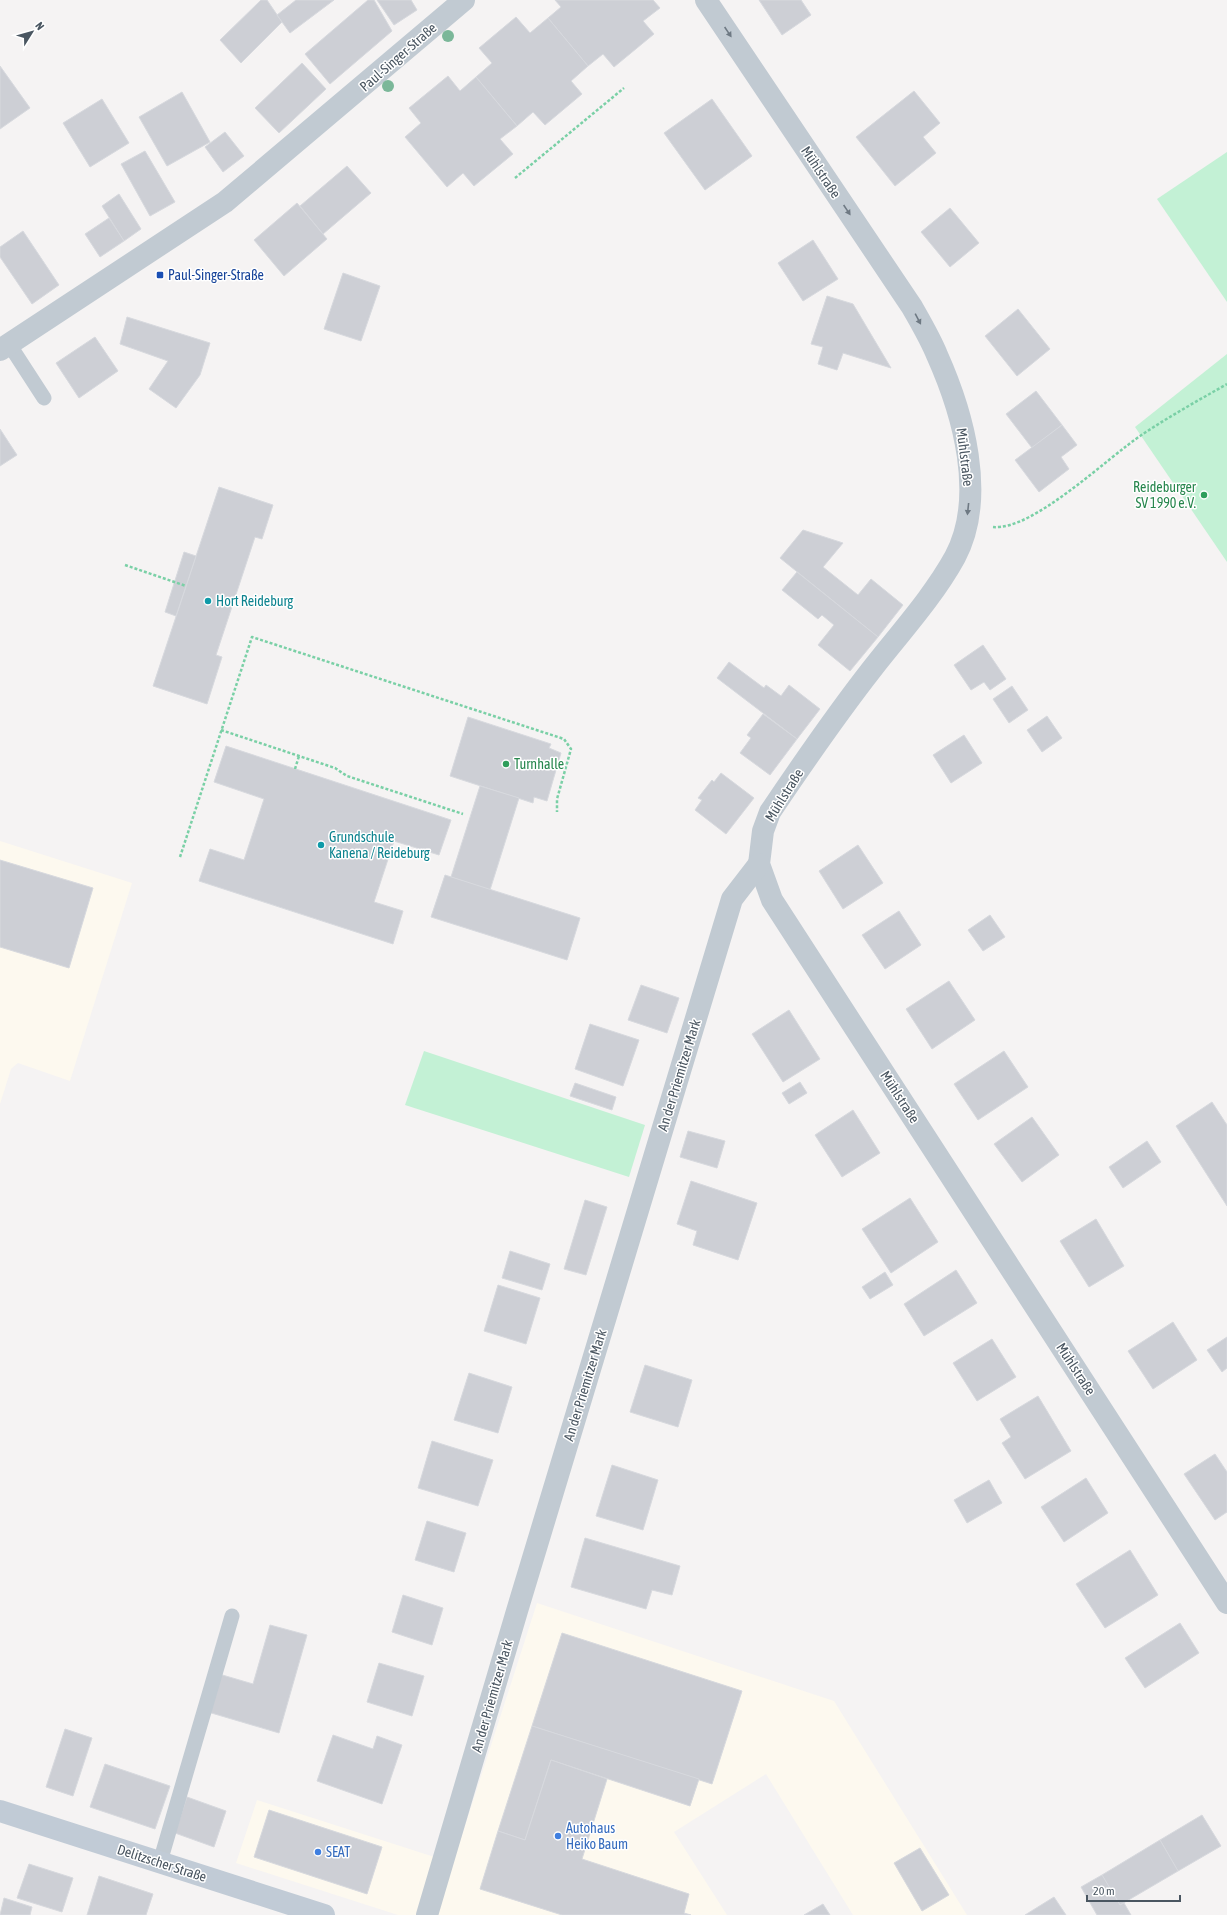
<svg xmlns="http://www.w3.org/2000/svg" width="1227" height="1915" font-family="'Asap Condensed',sans-serif">
  <rect width="100%" height="100%" fill="#f5f3f3"/>
  <g fill="#fdf9ef">
    <path d="M 0,841 L 132,883 L 70,1081 L 18,1063 L 11,1069 L 0,1104 Z"/>
    <path d="M 537,1603 L 834,1701 L 967,1915 L 853,1915 L 766,1774 L 674,1832 L 727,1915 L 398,1915 L 236,1863 L 257,1800 L 453,1863 Z"/>
  </g>
  <g fill="#c3f1d5">
    <path d="M 1227,152 L 1227,302 L 1157,199 Z"/>
    <path d="M 1227,354 L 1227,562 L 1135,427 Z"/>
    <path d="M 424,1051 L 645,1125 L 629,1177 L 405,1105 Z"/>
  </g>
  <g fill="#cdcfd5" stroke="#d7d9de">
    <path d="M 261,0 L 267,0 L 282,22 L 241,63 L 220,40 Z"/>
    <path d="M 296,0 L 334,0 L 290,33 L 277,15 Z"/>
    <path d="M 368,0 L 374,0 L 392,31 L 330,84 L 305,54 Z"/>
    <path d="M 377,0 L 411,0 L 417,10 L 394,25 Z"/>
    <path d="M 555,0 L 653,0 L 660,8 L 643,21 L 654,34 L 614,67 L 603,54 L 588,66 L 548,18 L 561,7 Z"/>
    <path d="M 759,0 L 801,0 L 811,15 L 782,35 Z"/>
    <path d="M 516,17 L 530,33 L 548,18 L 588,66 L 571,81 L 582,94 L 545,125 L 533,112 L 517,126 L 476,77 L 492,63 L 479,48 Z"/>
    <path d="M 302,63 L 326,89 L 279,133 L 255,108 Z"/>
    <path d="M 0,66 L 30,108 L 0,129 Z"/>
    <path d="M 448,76 L 460,91 L 476,77 L 517,126 L 500,139 L 513,154 L 474,186 L 463,173 L 447,187 L 405,137 L 421,123 L 409,108 Z"/>
    <path d="M 914,91 L 940,123 L 923,137 L 936,153 L 895,186 L 856,137 Z"/>
    <path d="M 182,92 L 210,142 L 167,166 L 139,117 Z"/>
    <path d="M 102,99 L 129,143 L 90,167 L 63,123 Z"/>
    <path d="M 712,99 L 752,156 L 705,190 L 664,133 Z"/>
    <path d="M 225,132 L 244,156 L 223,172 L 205,147 Z"/>
    <path d="M 145,151 L 175,202 L 150,216 L 121,164 Z"/>
    <path d="M 347,166 L 371,193 L 323,234 L 300,206 Z"/>
    <path d="M 119,194 L 141,229 L 124,241 L 102,206 Z"/>
    <path d="M 297,203 L 327,239 L 284,276 L 254,240 Z"/>
    <path d="M 950,208 L 979,243 L 950,267 L 921,232 Z"/>
    <path d="M 109,218 L 124,241 L 100,257 L 85,234 Z"/>
    <path d="M 23,231 L 59,285 L 32,304 L 0,257 L 0,247 Z"/>
    <path d="M 813,240 L 838,279 L 803,301 L 778,263 Z"/>
    <path d="M 343,273 L 380,286 L 361,341 L 324,329 Z"/>
    <path d="M 827,296 L 853,304 L 891,368 L 843,353 L 837,370 L 818,364 L 823,347 L 811,344 Z"/>
    <path d="M 1018,309 L 1050,349 L 1017,376 L 985,336 Z"/>
    <path d="M 127,317 L 210,343 L 200,375 L 176,408 L 149,389 L 168,361 L 120,344 Z"/>
    <path d="M 95,337 L 118,371 L 79,398 L 56,363 Z"/>
    <path d="M 1036,391 L 1062,425 L 1032,448 L 1006,414 Z"/>
    <path d="M 1062,425 L 1077,445 L 1061,457 L 1069,469 L 1039,492 L 1015,460 Z"/>
    <path d="M 0,429 L 17,455 L 0,466 Z"/>
    <path d="M 219,487 L 273,505 L 262,539 L 255,537 L 216,655 L 222,657 L 207,704 L 153,686 Z"/>
    <path d="M 803,530 L 843,543 L 823,567 L 858,595 L 871,579 L 903,605 L 878,637 L 780,558 Z"/>
    <path d="M 184,552 L 196,556 L 176,616 L 165,612 Z"/>
    <path d="M 797,572 L 878,637 L 850,671 L 818,645 L 834,625 L 822,615 L 818,619 L 782,590 Z"/>
    <path d="M 983,645 L 1006,679 L 990,690 L 984,682 L 971,690 L 954,665 Z"/>
    <path d="M 729,662 L 764,688 L 766,685 L 781,696 L 789,685 L 820,709 L 797,739 L 717,678 Z"/>
    <path d="M 1012,686 L 1028,710 L 1009,723 L 993,699 Z"/>
    <path d="M 763,714 L 797,739 L 770,775 L 740,753 L 751,738 L 747,735 Z"/>
    <path d="M 1047,716 L 1062,738 L 1042,752 L 1027,730 Z"/>
    <path d="M 468,717 L 551,744 L 549,748 L 561,753 L 547,801 L 534,797 L 533,803 L 450,776 Z"/>
    <path d="M 964,735 L 982,763 L 951,783 L 933,755 Z"/>
    <path d="M 226,746 L 451,820 L 439,855 L 394,841 L 374,902 L 403,911 L 393,944 L 199,881 L 210,849 L 244,860 L 264,799 L 214,782 Z"/>
    <path d="M 721,773 L 754,798 L 726,834 L 695,810 L 702,800 L 698,798 L 712,780 L 714,782 Z"/>
    <path d="M 480,786 L 519,798 L 490,890 L 451,877 Z"/>
    <path d="M 858,845 L 883,883 L 843,909 L 819,871 Z"/>
    <path d="M 0,860 L 93,888 L 69,968 L 0,947 Z"/>
    <path d="M 445,875 L 580,918 L 567,960 L 431,917 Z"/>
    <path d="M 899,911 L 921,945 L 885,969 L 862,935 Z"/>
    <path d="M 990,915 L 1005,937 L 983,951 L 968,930 Z"/>
    <path d="M 949,981 L 975,1020 L 932,1049 L 906,1009 Z"/>
    <path d="M 641,985 L 679,998 L 667,1033 L 628,1020 Z"/>
    <path d="M 789,1010 L 820,1059 L 783,1082 L 752,1034 Z"/>
    <path d="M 590,1024 L 639,1040 L 623,1086 L 575,1069 Z"/>
    <path d="M 1004,1051 L 1028,1087 L 978,1120 L 954,1084 Z"/>
    <path d="M 800,1082 L 807,1093 L 789,1104 L 782,1093 Z"/>
    <path d="M 575,1083 L 616,1097 L 612,1110 L 570,1096 Z"/>
    <path d="M 1212,1102 L 1227,1125 L 1227,1206 L 1176,1126 Z"/>
    <path d="M 853,1110 L 880,1153 L 842,1177 L 815,1135 Z"/>
    <path d="M 1032,1117 L 1059,1155 L 1022,1182 L 994,1144 Z"/>
    <path d="M 688,1131 L 725,1141 L 717,1168 L 680,1157 Z"/>
    <path d="M 1147,1141 L 1161,1162 L 1123,1188 L 1109,1167 Z"/>
    <path d="M 691,1181 L 757,1203 L 738,1260 L 693,1245 L 697,1231 L 677,1224 Z"/>
    <path d="M 910,1198 L 938,1242 L 891,1273 L 862,1229 Z"/>
    <path d="M 585,1200 L 607,1207 L 586,1275 L 564,1269 Z"/>
    <path d="M 1096,1219 L 1124,1266 L 1089,1287 L 1060,1241 Z"/>
    <path d="M 510,1251 L 550,1264 L 542,1290 L 502,1278 Z"/>
    <path d="M 956,1270 L 977,1303 L 924,1336 L 904,1304 Z"/>
    <path d="M 885,1272 L 893,1285 L 870,1299 L 862,1287 Z"/>
    <path d="M 498,1285 L 540,1298 L 526,1344 L 484,1331 Z"/>
    <path d="M 1173,1322 L 1197,1360 L 1153,1389 L 1128,1351 Z"/>
    <path d="M 1227,1337 L 1227,1368 L 1222,1372 L 1207,1350 Z"/>
    <path d="M 992,1339 L 1016,1377 L 977,1401 L 953,1363 Z"/>
    <path d="M 645,1365 L 692,1380 L 678,1427 L 630,1412 Z"/>
    <path d="M 469,1373 L 512,1387 L 498,1433 L 454,1420 Z"/>
    <path d="M 1038,1396 L 1071,1451 L 1025,1479 L 1002,1443 L 1011,1437 L 1000,1419 Z"/>
    <path d="M 432,1441 L 493,1460 L 478,1506 L 418,1488 Z"/>
    <path d="M 1215,1454 L 1227,1472 L 1227,1512 L 1215,1520 L 1184,1474 Z"/>
    <path d="M 612,1465 L 658,1480 L 643,1530 L 596,1516 Z"/>
    <path d="M 1086,1478 L 1108,1513 L 1064,1542 L 1041,1507 Z"/>
    <path d="M 989,1480 L 1002,1503 L 967,1523 L 954,1500 Z"/>
    <path d="M 427,1521 L 466,1533 L 454,1572 L 415,1560 Z"/>
    <path d="M 585,1538 L 680,1566 L 672,1595 L 652,1590 L 646,1609 L 571,1587 Z"/>
    <path d="M 1130,1550 L 1158,1595 L 1105,1628 L 1076,1584 Z"/>
    <path d="M 403,1595 L 443,1608 L 432,1645 L 392,1632 Z"/>
    <path d="M 1180,1623 L 1199,1653 L 1145,1688 L 1125,1658 Z"/>
    <path d="M 270,1625 L 307,1635 L 279,1733 L 208,1712 L 219,1674 L 253,1684 Z"/>
    <path d="M 562,1633 L 742,1691 L 712,1784 L 532,1726 Z"/>
    <path d="M 379,1663 L 424,1676 L 412,1716 L 367,1702 Z"/>
    <path d="M 532,1726 L 699,1779 L 690,1806 L 551,1760 L 525,1840 L 498,1831 Z"/>
    <path d="M 65,1729 L 92,1738 L 73,1796 L 46,1787 Z"/>
    <path d="M 333,1735 L 373,1749 L 377,1736 L 402,1745 L 382,1804 L 317,1781 Z"/>
    <path d="M 551,1760 L 607,1779 L 582,1859 L 689,1894 L 684,1913 L 691,1915 L 562,1915 L 480,1889 L 498,1831 L 525,1840 Z"/>
    <path d="M 105,1764 L 170,1786 L 155,1829 L 90,1807 Z"/>
    <path d="M 187,1797 L 226,1811 L 214,1847 L 175,1833 Z"/>
    <path d="M 269,1810 L 382,1847 L 367,1894 L 254,1857 Z"/>
    <path d="M 1202,1815 L 1221,1846 L 1178,1871 L 1160,1840 Z"/>
    <path d="M 1160,1840 L 1178,1871 L 1120,1905 L 1102,1875 Z"/>
    <path d="M 920,1848 L 949,1895 L 922,1911 L 894,1863 Z"/>
    <path d="M 29,1864 L 73,1878 L 62,1912 L 17,1898 Z"/>
    <path d="M 1102,1875 L 1120,1905 L 1124,1903 L 1131,1915 L 1097,1915 L 1081,1887 Z"/>
    <path d="M 99,1876 L 153,1894 L 146,1915 L 87,1915 Z"/>
    <path d="M 1054,1897 L 1066,1915 L 1025,1915 Z"/>
    <path d="M 4,1898 L 32,1907 L 30,1915 L 0,1915 Z"/>
    <path d="M 823,1904 L 830,1915 L 804,1915 Z"/>
  </g>
  <g fill="none" stroke-linecap="round" stroke-linejoin="round">
    <g stroke="#7ad0a6" stroke-width="2.5" stroke-dasharray="3 2" stroke-linecap="butt">
      <path d="M 515,178 L 624,88"/>
      <path d="M 993,527 C 1033,531 1108,457 1143,434 C 1170,416 1199,400 1227,384"/>
      <path d="M 125,565 L 186,586"/>
      <path d="M 221,730 L 335,768 L 347,776 L 463,814"/>
      <path d="M 295,769 L 299,756"/>
      <path d="M 180,857 L 252,637 L 564,739 L 571,749 L 557,799 L 557,812"/>
    </g>
    <g stroke="#c1cad2" stroke-width="15">
      <path d="M 9,344 L 44,398"/>
      <path d="M 160,1862 L 232,1616"/>
    </g>
    <g stroke="#c1cad2" stroke-width="22">
      <path d="M 706,0 L 912,307 C 921,323 930,338 937,355 C 963,413 987,497 955,557 C 933,597 900,633 872,669 C 836,715 803,763 770,812 L 763,831 L 759,864 L 772,900 L 1227,1603"/>
      <path d="M 427,1915 L 517,1611 L 732,899 L 759,864"/>
    </g>
    <path stroke="#c1cad2" stroke-width="22" d="M 0,350 L 225,202 L 464,0"/>
    <path stroke="#c1cbd6" stroke-width="22" d="M 0,1811 L 324,1915"/>
  </g>
  <g fill="#7bb799">
    <circle cx="448" cy="36" r="6"/>
    <circle cx="388" cy="86" r="6"/>
  </g>
  <defs><path id="oneway-solid" d="M-6-.8H1V-3.2L6.5 0L1 3.2V.8H-6Z"/></defs>
  <g fill="#6e7983">
    <use href="#oneway-solid" transform="translate(728 32) rotate(56)"/>
    <use href="#oneway-solid" transform="translate(847 210) rotate(56)"/>
    <use href="#oneway-solid" transform="translate(918 319) rotate(62)"/>
    <use href="#oneway-solid" transform="translate(968 509) rotate(96)"/>
  </g>
  <rect fill="#1a4fb4" stroke="#fff" stroke-width="1.5" x="156" y="271" width="8" height="8" rx="2"/>
  <g fill="#2e9e5b" stroke="#fff" stroke-width="1.5">
    <circle cx="1204" cy="495" r="4"/>
    <circle cx="506" cy="764" r="4"/>
  </g>
  <g fill="#0f9aa8" stroke="#fff" stroke-width="1.5">
    <circle cx="208" cy="601" r="4"/>
    <circle cx="321" cy="845" r="4"/>
  </g>
  <g fill="#3f7fe0" stroke="#fff" stroke-width="1.5">
    <circle cx="558" cy="1836" r="4"/>
    <circle cx="318" cy="1852" r="4"/>
  </g>
  <g text-anchor="middle" dominant-baseline="central" stroke-width="3" stroke-linejoin="round" paint-order="stroke">
    <g font-size="14" fill="#4a5661" stroke="#fff">
      <text transform="translate(398 57) rotate(-41)">Paul-Singer-Straße</text>
      <text transform="translate(821 172) rotate(56)">Mühlstraße</text>
      <text transform="translate(965 457) rotate(83)">Mühlstraße</text>
      <text transform="translate(784 795) rotate(-58)">Mühlstraße</text>
      <text transform="translate(679 1075) rotate(-73)">An der Priemitzer Mark</text>
      <text transform="translate(900 1097) rotate(57)">Mühlstraße</text>
      <text transform="translate(1076 1369) rotate(57)">Mühlstraße</text>
      <text transform="translate(585 1385) rotate(-73)">An der Priemitzer Mark</text>
      <text transform="translate(492 1696) rotate(-74)">An der Priemitzer Mark</text>
      <text transform="translate(162 1863) rotate(18)">Delitzscher Straße</text>
    </g>
    <g font-size="14" fill="#164399" stroke="#fff" text-anchor="start">
      <text x="168" y="275">Paul-Singer-Straße</text>
    </g>
    <g font-size="14" fill="#27864d" stroke="#fff" text-anchor="end">
      <text x="1196" y="487">Reideburger<tspan x="1196" dy="16">SV 1990 e.V.</tspan></text>
      <text x="514" y="764" text-anchor="start">Turnhalle</text>
    </g>
    <g font-size="14" fill="#0d838f" stroke="#fff" text-anchor="start">
      <text x="216" y="601">Hort Reideburg</text>
      <text x="329" y="837">Grundschule<tspan x="329" dy="16">Kanena / Reideburg</tspan></text>
    </g>
    <g font-size="14" fill="#366cbe" stroke="#fff" text-anchor="start">
      <text x="566" y="1828">Autohaus<tspan x="566" dy="16">Heiko Baum</tspan></text>
      <text x="326" y="1852">SEAT</text>
    </g>
  </g>
  <g transform="translate(32 32) rotate(53)" stroke="#ffffff" stroke-width="3" paint-order="stroke">
  <path d="M0-3L7 15L0 10L-7 15Z" fill="#4a5661"/>
  <text y="-6" font-size="11" font-weight="bold" text-anchor="middle" fill="#4a5661">N</text>
  </g>
  <path d="M1087 1895v6h93v-6" fill="none" stroke="#4a5661" stroke-width="2"/>
  <text x="1093" y="1895" font-size="12" fill="#4a5661" stroke="#ffffff" stroke-width="3" paint-order="stroke">20 m</text>
</svg>
